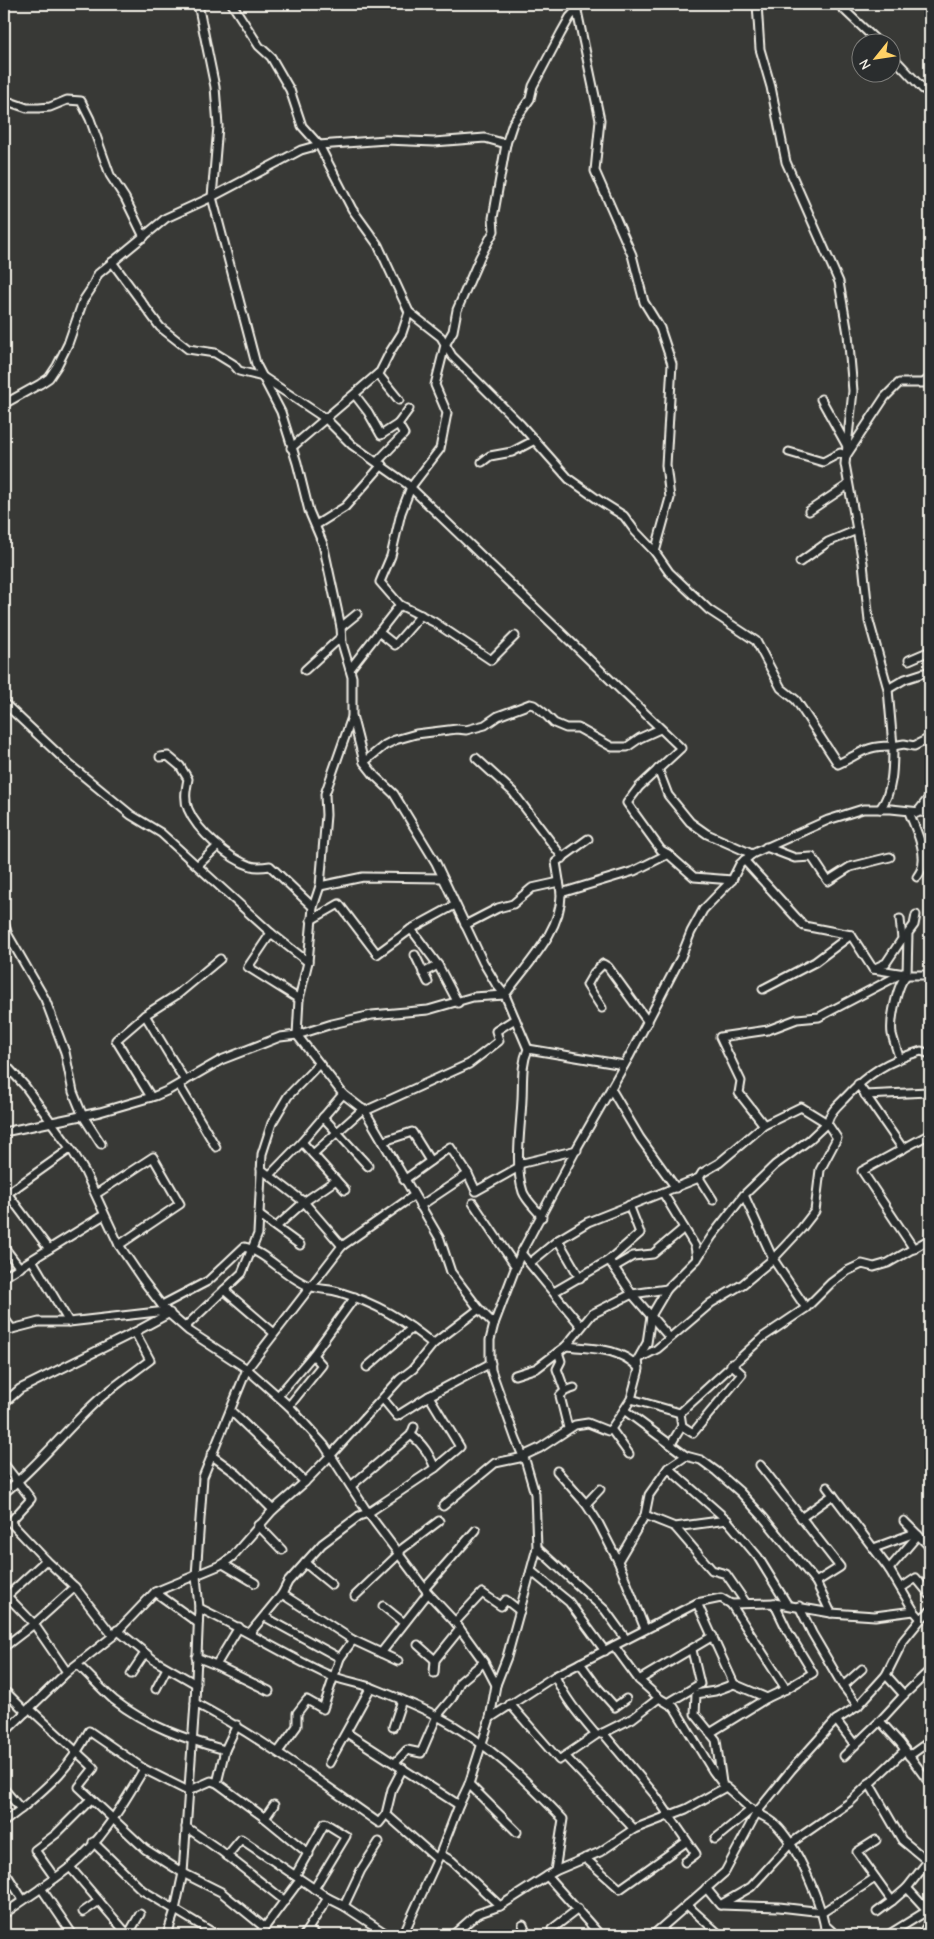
<svg xmlns="http://www.w3.org/2000/svg" width="934" height="1939" font-family="'Comic Neue',sans-serif">
  <rect width="100%" height="100%" fill="#383936"/>
  <filter id="ink" filterUnits="userSpaceOnUse"><feTurbulence type="fractalNoise" baseFrequency=".02" numOctaves="2"/><feDisplacementMap in="SourceGraphic" scale="10" xChannelSelector="R" yChannelSelector="G"/><feConvolveMatrix kernelMatrix="1 2 1 2 8 2 1 2 1" color-interpolation-filters="sRGB"/></filter>
  <g filter="url(#ink)">
    <g fill="none" stroke-linecap="round" stroke-linejoin="round">
      <defs>
        <g id="street">
          <path d="M 198,4 L 215,87 L 218,126 L 212,197 L 256,364 L 281,412 L 297,463 L 309,511 L 323,544 L 341,627 L 342,643 L 352,677 L 352,715 L 364,762 L 375,776 L 394,794 L 436,863 L 483,962 L 496,984 L 505,995 L 528,1049 C 521,1065 523,1082 522,1099 C 521,1127 514,1164 523,1192 C 526,1200 536,1209 542,1217"/>
          <path d="M 232,4 L 259,46 L 271,57 L 290,90 L 302,126 L 319,145 L 352,209 L 378,245 L 409,312 L 441,337 L 452,356 L 521,425 L 569,479 L 600,501 L 624,516 L 635,531 L 655,552"/>
          <path d="M 838,4 L 878,42"/>
          <path d="M 577,11 L 600,120 L 595,171 L 632,255 L 644,302 L 660,328 L 672,364 L 666,465 L 670,498 L 655,552 L 669,572 L 709,610 L 756,641 L 781,688 L 796,700 L 838,764 C 860,754 866,745 893,746 L 888,689 L 869,621 L 863,563 L 845,464 L 853,391 L 848,334 L 839,282 L 786,162 L 771,87 L 760,49 L 757,4"/>
          <path d="M 892,56 L 923,89 L 930,93"/>
          <path d="M 4,100 L 27,108 L 39,108 L 50,107 L 67,100 L 81,101 L 90,119 L 110,175 L 125,198 L 144,237"/>
          <path d="M 112,262 L 160,327 L 188,349 L 215,353 L 233,364 L 239,371 L 263,377 L 326,419 L 352,445 L 407,484 L 681,748 L 639,787 L 627,803 L 661,850 L 668,854"/>
          <path d="M 378,374 L 399,400"/>
          <path d="M 355,395 L 368,412 L 381,435 L 398,424 L 409,409"/>
          <path d="M 821,399 L 847,446"/>
          <path d="M 4,404 L 40,384 L 49,378 L 57,366 L 68,344 L 83,301 L 91,289 L 98,274 L 166,218 L 212,197 L 301,150 L 319,145 L 386,140 L 434,142 L 485,138 L 506,144"/>
          <path d="M 291,448 L 380,372 L 390,352 L 402,333 L 409,312"/>
          <path d="M 789,452 L 823,462 L 840,453 L 846,456 L 885,397 L 899,383 L 923,383 L 930,378"/>
          <path d="M 377,462 L 404,434 L 398,424"/>
          <path d="M 482,462 L 490,456 L 512,452 L 535,440"/>
          <path d="M 809,511 L 848,485"/>
          <path d="M 316,525 L 345,507 L 382,465"/>
          <path d="M 800,562 L 828,542 L 857,530"/>
          <path d="M 400,605 L 380,582 L 391,556 L 401,513 L 411,487 L 440,449 L 447,413 L 435,385 L 445,345 L 453,331 L 457,310 L 480,257 L 494,231 L 493,218 L 506,144 L 513,123 L 530,99 L 533,86 L 561,33 L 570,17 L 582,4"/>
          <path d="M 341,627 L 357,614"/>
          <path d="M 380,633 L 395,645 L 421,615"/>
          <path d="M 909,660 L 930,651"/>
          <path d="M 350,669 L 400,605 L 434,622 L 491,660 L 515,636"/>
          <path d="M 305,670 L 341,637"/>
          <path d="M 888,689 L 905,679 L 930,671"/>
          <path d="M 4,703 L 70,765 L 131,815 L 161,833 L 271,933 L 308,962"/>
          <path d="M 352,717 L 325,794 L 326,815 L 320,886 L 313,907 L 308,962 L 299,999 L 297,1035 L 343,1094 L 365,1111 L 440,1239 L 451,1272 L 479,1309 L 494,1324"/>
          <path d="M 160,757 L 168,756 L 180,766 L 188,779 C 186,789 184,799 188,809 C 197,831 229,859 251,866 C 257,868 264,867 270,866 L 313,907"/>
          <path d="M 476,758 L 513,792 L 563,858"/>
          <path d="M 364,762 L 385,745 L 395,740 L 416,734 L 457,729 L 466,730 L 485,725 L 498,716 L 530,704 L 534,705 L 543,712 L 554,723 L 566,728 L 578,728 L 612,747 L 627,747 L 640,738 L 660,729"/>
          <path d="M 658,769 L 668,795 L 690,822 L 707,834 L 752,854"/>
          <path d="M 880,809 C 893,792 893,767 893,746 L 904,744 L 914,746 L 930,738"/>
          <path d="M 909,812 C 916,831 932,859 917,877"/>
          <path d="M 917,813 L 930,796"/>
          <path d="M 766,847 L 795,858 L 812,857 L 828,881 L 850,867 L 890,857"/>
          <path d="M 744,860 L 804,926 L 851,935 L 873,969 L 886,963 L 902,939 L 900,919"/>
          <path d="M 198,865 L 218,846"/>
          <path d="M 320,886 L 363,877 L 443,878"/>
          <path d="M 561,893 L 556,862 L 588,839"/>
          <path d="M 916,915 L 914,925 L 908,933 L 907,975 L 930,975"/>
          <path d="M 311,920 L 339,904 L 377,954 L 411,929 L 455,905"/>
          <path d="M 4,922 L 8,935 L 45,999 L 65,1052 L 73,1092 L 83,1116 L 101,1144"/>
          <path d="M 465,925 L 498,908 L 513,904 L 532,888 L 559,882"/>
          <path d="M 411,929 L 438,965 L 458,1003"/>
          <path d="M 271,933 L 248,967 L 299,999"/>
          <path d="M 415,955 L 428,982"/>
          <path d="M 873,969 L 905,974"/>
          <path d="M 423,973 L 438,965"/>
          <path d="M 763,989 L 815,962 L 851,935"/>
          <path d="M 602,1008 L 587,985 L 594,973 L 603,964 L 608,967 L 648,1022"/>
          <path d="M 145,1015 L 116,1040 L 151,1097"/>
          <path d="M 528,1049 L 624,1065"/>
          <path d="M 899,1057 C 897,1050 894,1042 892,1034 C 890,1021 897,983 907,975"/>
          <path d="M 4,1063 L 25,1086 L 73,1152 L 85,1172 L 119,1245 L 142,1279 L 166,1311 L 189,1331 L 247,1369 L 289,1406 L 324,1445 L 368,1513 L 428,1593 L 455,1622 L 484,1662 L 496,1685"/>
          <path d="M 185,1081 L 145,1015 L 178,994 L 220,959"/>
          <path d="M 858,1084 L 903,1149"/>
          <path d="M 179,1085 L 216,1147"/>
          <path d="M 611,1089 L 640,1138 L 676,1188"/>
          <path d="M 865,1095 L 928,1092 L 930,1093"/>
          <path d="M 365,1111 L 469,1064 L 499,1041 L 496,1031 L 515,1019"/>
          <path d="M 323,1117 L 368,1166"/>
          <path d="M 764,1125 L 739,1093 L 741,1081 L 720,1037 L 768,1030 L 797,1019 L 819,1017 L 903,973"/>
          <path d="M 4,1132 L 100,1112 L 155,1096 L 169,1090 L 221,1060 L 280,1037 L 297,1035 L 332,1024 L 372,1015 L 428,1010 L 473,997 L 505,995 C 526,965 562,931 561,893 L 634,871 L 668,854 L 694,877 L 732,880"/>
          <path d="M 384,1141 L 412,1132 L 430,1161"/>
          <path d="M 302,1142 L 345,1190"/>
          <path d="M 313,1154 L 363,1109"/>
          <path d="M 519,1164 L 577,1150"/>
          <path d="M 261,1169 L 304,1202 L 342,1246"/>
          <path d="M 270,1175 L 302,1142 L 343,1094"/>
          <path d="M 699,1178 L 713,1200"/>
          <path d="M 404,1180 L 450,1147 L 468,1174 L 476,1191 L 519,1167"/>
          <path d="M 7,1193 L 49,1249"/>
          <path d="M 663,1193 L 695,1246 L 697,1259"/>
          <path d="M 96,1194 L 153,1157 L 180,1204 L 119,1245"/>
          <path d="M 744,1195 L 773,1259 L 806,1308"/>
          <path d="M 4,1196 L 70,1149"/>
          <path d="M 473,1203 L 516,1267"/>
          <path d="M 420,1206 L 468,1174"/>
          <path d="M 259,1215 L 300,1245"/>
          <path d="M 276,1227 L 304,1202 L 336,1180"/>
          <path d="M 558,1240 L 580,1278"/>
          <path d="M 4,1247 L 20,1268"/>
          <path d="M 914,1249 L 862,1171 L 930,1134"/>
          <path d="M 521,1253 L 581,1326"/>
          <path d="M 32,1260 L 69,1322"/>
          <path d="M 609,1260 L 632,1294 L 669,1337"/>
          <path d="M 530,1263 L 558,1240 L 588,1222 L 699,1178 L 702,1173 L 719,1163 L 764,1125 L 801,1107 L 827,1123 C 830,1112 837,1106 845,1098 C 869,1072 888,1061 921,1051 L 927,1053 L 930,1052"/>
          <path d="M 614,1267 L 633,1256 L 653,1254 L 684,1228"/>
          <path d="M 4,1277 L 104,1215"/>
          <path d="M 224,1290 L 274,1333"/>
          <path d="M 554,1292 L 609,1260 L 640,1233 L 629,1205"/>
          <path d="M 162,1305 L 208,1281 L 244,1247 C 264,1251 287,1278 309,1286 C 319,1290 330,1289 339,1292 C 376,1303 404,1320 433,1344"/>
          <path d="M 4,1318 L 12,1329"/>
          <path d="M 185,1327 L 242,1273 L 258,1234 L 262,1154 L 272,1123 L 288,1096 L 319,1064"/>
          <path d="M 4,1331 L 39,1322 L 69,1322 L 166,1311"/>
          <path d="M 566,1346 C 593,1349 618,1347 638,1367"/>
          <path d="M 558,1352 L 561,1361 L 557,1369 L 565,1391"/>
          <path d="M 367,1367 L 412,1328"/>
          <path d="M 515,1375 L 537,1368 L 566,1346 L 592,1314 L 632,1294 L 667,1289 L 697,1259 L 712,1236 L 744,1195 L 775,1165 L 809,1140 L 827,1123 L 837,1138 L 820,1170 L 815,1211 L 801,1229 L 773,1259 L 743,1284 L 711,1303 L 657,1349 L 638,1359"/>
          <path d="M 278,1396 L 313,1355 L 355,1297"/>
          <path d="M 383,1399 L 397,1416 L 429,1396 L 491,1363"/>
          <path d="M 631,1399 L 680,1413"/>
          <path d="M 4,1403 L 20,1389 L 135,1332 L 170,1313"/>
          <path d="M 289,1406 L 322,1365 L 313,1355"/>
          <path d="M 624,1410 L 631,1399 L 639,1369 L 638,1359 L 647,1343 L 651,1316 L 667,1289"/>
          <path d="M 231,1411 L 305,1482"/>
          <path d="M 682,1426 L 693,1433 L 742,1374 L 731,1364"/>
          <path d="M 568,1428 L 560,1396 L 565,1391 L 574,1388"/>
          <path d="M 611,1429 L 629,1454"/>
          <path d="M 411,1435 C 423,1444 429,1454 435,1468"/>
          <path d="M 671,1444 L 682,1426 L 680,1413 L 763,1337 L 806,1308 L 831,1283 L 847,1271 L 862,1264 L 874,1267 L 888,1263 L 930,1239"/>
          <path d="M 211,1455 L 237,1474 L 273,1510"/>
          <path d="M 523,1456 L 540,1448 L 575,1425 L 588,1423 L 608,1431 L 611,1429 L 624,1410 L 686,1456 L 701,1460 L 716,1471 L 740,1492 L 763,1517 L 816,1582 L 831,1613"/>
          <path d="M 4,1464 L 31,1499 L 10,1522 L 46,1560"/>
          <path d="M 760,1465 L 840,1567 L 816,1582"/>
          <path d="M 668,1468 L 727,1520"/>
          <path d="M 557,1471 L 586,1504 L 599,1524 L 618,1561 L 645,1629"/>
          <path d="M 351,1486 L 411,1435 L 414,1427"/>
          <path d="M 827,1487 L 889,1569 L 914,1611 L 921,1619"/>
          <path d="M 4,1493 C 39,1465 65,1430 98,1400 C 114,1386 133,1373 150,1360 L 135,1332"/>
          <path d="M 586,1504 L 600,1489"/>
          <path d="M 443,1506 L 495,1463 L 524,1457"/>
          <path d="M 645,1515 L 675,1527 L 712,1570 L 726,1574 L 746,1603"/>
          <path d="M 801,1518 L 833,1495"/>
          <path d="M 904,1521 L 918,1535"/>
          <path d="M 258,1525 L 282,1550"/>
          <path d="M 675,1527 L 727,1520 L 758,1557 L 787,1604"/>
          <path d="M 537,1548 L 605,1610 L 626,1639"/>
          <path d="M 874,1548 L 915,1533"/>
          <path d="M 398,1552 L 439,1521"/>
          <path d="M 618,1561 L 645,1515 L 649,1495 L 668,1468 L 686,1456"/>
          <path d="M 305,1563 L 332,1585"/>
          <path d="M 223,1564 L 255,1583"/>
          <path d="M 889,1569 L 918,1535 L 930,1547"/>
          <path d="M 531,1571 L 569,1602 L 605,1651"/>
          <path d="M 425,1588 L 476,1530"/>
          <path d="M 901,1588 L 916,1578 L 930,1595"/>
          <path d="M 155,1592 L 198,1623"/>
          <path d="M 4,1593 L 7,1596 L 46,1560 L 75,1587 L 113,1636 L 155,1592 L 223,1564 L 232,1557 L 273,1510 L 305,1482 L 331,1455 L 400,1379 L 413,1369 L 433,1344 L 479,1309"/>
          <path d="M 282,1594 L 353,1640 L 381,1653 L 428,1593"/>
          <path d="M 7,1596 L 34,1624 L 67,1672"/>
          <path d="M 355,1596 L 400,1553"/>
          <path d="M 697,1603 L 734,1684 L 715,1691 L 696,1694 L 695,1714 L 716,1740 L 722,1783"/>
          <path d="M 774,1603 L 788,1632 L 813,1673 L 786,1689"/>
          <path d="M 383,1606 L 403,1622"/>
          <path d="M 799,1606 L 812,1633 L 843,1686 L 862,1669"/>
          <path d="M 199,1608 C 242,1628 281,1653 324,1673 C 341,1681 361,1683 378,1690 C 398,1698 418,1706 437,1716 C 488,1743 524,1778 563,1819 L 555,1871"/>
          <path d="M 265,1617 L 340,1658 L 353,1640"/>
          <path d="M 455,1622 L 482,1593 L 501,1606 L 506,1600 L 520,1611"/>
          <path d="M 117,1630 L 154,1660 L 196,1684"/>
          <path d="M 250,1633 L 282,1594 L 288,1582 L 322,1544 L 359,1516 L 368,1513 L 435,1468 L 460,1447 L 429,1396"/>
          <path d="M 418,1645 L 435,1660"/>
          <path d="M 614,1646 L 639,1680 L 659,1698 L 674,1707 L 713,1771 L 722,1783"/>
          <path d="M 4,1647 L 34,1624 L 75,1587"/>
          <path d="M 381,1653 L 398,1661"/>
          <path d="M 196,1657 L 216,1665 L 239,1627"/>
          <path d="M 580,1663 L 598,1688 L 615,1707 L 626,1699"/>
          <path d="M 78,1665 C 90,1676 101,1689 114,1700 C 147,1726 185,1739 225,1750"/>
          <path d="M 216,1665 L 269,1691"/>
          <path d="M 434,1673 L 435,1660 L 460,1629"/>
          <path d="M 131,1674 L 145,1653"/>
          <path d="M 886,1675 L 904,1695 L 880,1721 L 900,1743 L 930,1784"/>
          <path d="M 639,1680 L 713,1636"/>
          <path d="M 734,1684 L 767,1698"/>
          <path d="M 843,1686 L 858,1706"/>
          <path d="M 156,1689 L 167,1668"/>
          <path d="M 904,1695 L 930,1670"/>
          <path d="M 4,1696 L 7,1693 L 26,1712"/>
          <path d="M 195,1703 C 260,1737 319,1781 379,1823 L 386,1814 L 392,1789 L 403,1768"/>
          <path d="M 668,1703 L 700,1684 L 692,1650"/>
          <path d="M 510,1704 L 559,1760 L 596,1735 C 580,1716 565,1699 555,1676"/>
          <path d="M 29,1708 L 94,1768 L 79,1787 L 145,1849 L 183,1873 L 221,1892 L 264,1927"/>
          <path d="M 490,1718 L 555,1676 L 697,1603 L 721,1598 L 731,1604 L 774,1603 L 831,1613 L 875,1616 L 914,1611"/>
          <path d="M 836,1720 L 855,1745 L 880,1721"/>
          <path d="M 393,1727 L 402,1700"/>
          <path d="M 4,1733 L 67,1672 L 113,1636"/>
          <path d="M 347,1733 L 459,1805"/>
          <path d="M 603,1733 L 655,1795 L 696,1854 L 685,1862"/>
          <path d="M 710,1733 L 767,1698 L 786,1689 L 731,1604"/>
          <path d="M 601,1734 L 633,1718 L 659,1698"/>
          <path d="M 278,1752 L 297,1726 L 297,1713 L 307,1700 L 323,1709 L 340,1658"/>
          <path d="M 565,1756 L 634,1829"/>
          <path d="M 844,1756 L 855,1745"/>
          <path d="M 909,1756 L 930,1741"/>
          <path d="M 329,1763 L 371,1687"/>
          <path d="M 395,1763 L 407,1750 L 421,1753 L 437,1716 L 452,1698 L 460,1682 L 484,1662"/>
          <path d="M 217,1783 L 265,1818 L 274,1805"/>
          <path d="M 869,1783 L 902,1840 L 930,1863"/>
          <path d="M 469,1784 L 517,1832"/>
          <path d="M 4,1789 L 21,1809 C 51,1784 71,1766 89,1731 L 144,1769 L 188,1791 L 211,1781 L 217,1783 L 225,1750 L 237,1725"/>
          <path d="M 386,1814 L 437,1859"/>
          <path d="M 265,1818 L 309,1854"/>
          <path d="M 4,1822 L 21,1809"/>
          <path d="M 186,1827 L 221,1851 L 285,1901"/>
          <path d="M 715,1839 L 752,1809"/>
          <path d="M 876,1840 L 857,1852 L 892,1901 L 907,1888 L 928,1911"/>
          <path d="M 93,1842 L 142,1890 L 217,1935"/>
          <path d="M 440,1854 L 452,1861 L 500,1906"/>
          <path d="M 227,1856 L 241,1839 L 328,1898 L 344,1906 L 388,1935"/>
          <path d="M 585,1858 L 620,1889 L 686,1842"/>
          <path d="M 70,1867 L 128,1935"/>
          <path d="M 4,1870 L 23,1900"/>
          <path d="M 295,1876 L 325,1823 L 346,1836 L 314,1889"/>
          <path d="M 547,1876 L 600,1935"/>
          <path d="M 55,1878 L 35,1850 L 56,1834 L 91,1799"/>
          <path d="M 41,1888 L 73,1935"/>
          <path d="M 706,1888 L 720,1905 L 751,1887 L 791,1843 L 850,1802 L 905,1750"/>
          <path d="M 907,1888 L 928,1861"/>
          <path d="M 687,1905 L 720,1935"/>
          <path d="M 721,1905 L 779,1907 L 823,1912 L 875,1878"/>
          <path d="M 344,1906 L 361,1870 L 379,1842"/>
          <path d="M 83,1912 L 99,1901"/>
          <path d="M 877,1912 L 892,1901"/>
          <path d="M 4,1914 C 26,1898 49,1884 70,1867 C 102,1841 123,1804 144,1769"/>
          <path d="M 523,1925 L 527,1935"/>
          <path d="M 825,1925 L 836,1935"/>
          <path d="M 552,1929 L 578,1909"/>
          <path d="M 662,1929 L 668,1935"/>
          <path d="M 308,1930 L 316,1935"/>
          <path d="M 128,1935 L 140,1914"/>
          <path d="M 167,1935 L 175,1910 L 183,1873 L 195,1703 L 199,1608 L 196,1576 L 203,1477 L 247,1369 L 342,1246 L 413,1196"/>
          <path d="M 259,1935 L 300,1880"/>
          <path d="M 304,1935 L 328,1898"/>
          <path d="M 403,1935 L 440,1854 L 459,1805 L 469,1784 L 490,1718 L 496,1685 L 507,1657 L 537,1548 L 535,1494 L 526,1463 L 516,1440 L 491,1370 L 490,1357 L 490,1340 L 494,1324 L 521,1253 L 578,1146 L 630,1055 L 681,957 L 691,932 L 703,910 L 732,880 L 740,864 L 752,854 L 828,820 L 863,809 L 891,809 L 930,813"/>
          <path d="M 453,1935 L 477,1914 L 500,1906 L 555,1871 L 600,1852 L 634,1829 L 686,1809 L 726,1787 C 735,1794 743,1803 752,1810 C 760,1815 769,1818 775,1824 C 797,1844 823,1906 826,1935"/>
          <path d="M 653,1935 L 725,1872 L 757,1812 L 791,1770 L 836,1720 L 858,1706 L 886,1675 L 903,1641 L 921,1619 L 930,1611"/>
          <path d="M 888,1935 L 930,1909"/>
          <path d="M 921,1935 L 930,1922"/>
        </g>
      </defs>
      <use href="#street" stroke="#f4f1e8" stroke-width="11"/>
      <use href="#street" stroke="#2a2d2e" stroke-width="7"/>
    </g>
  </g>
  <rect width="934" height="1939" fill="none" stroke="#2a2d2e" stroke-width="20"/>
  <rect x="10" y="10" width="914" height="1919" fill="none" stroke="#f4f1e8" stroke-width="2" filter="url(#ink)"/>
  <g transform="translate(876 58) rotate(240)"><circle r="24" fill="#2a2d2e" stroke="#7b7b78"/>
  <path d="M0-4L9 19L0 12L-9 19Z" fill="#ffd166"/>
  <text y="-8" font-size="14" font-weight="bold" text-anchor="middle" fill="#f4f1e8">N</text>
  </g>
</svg>
